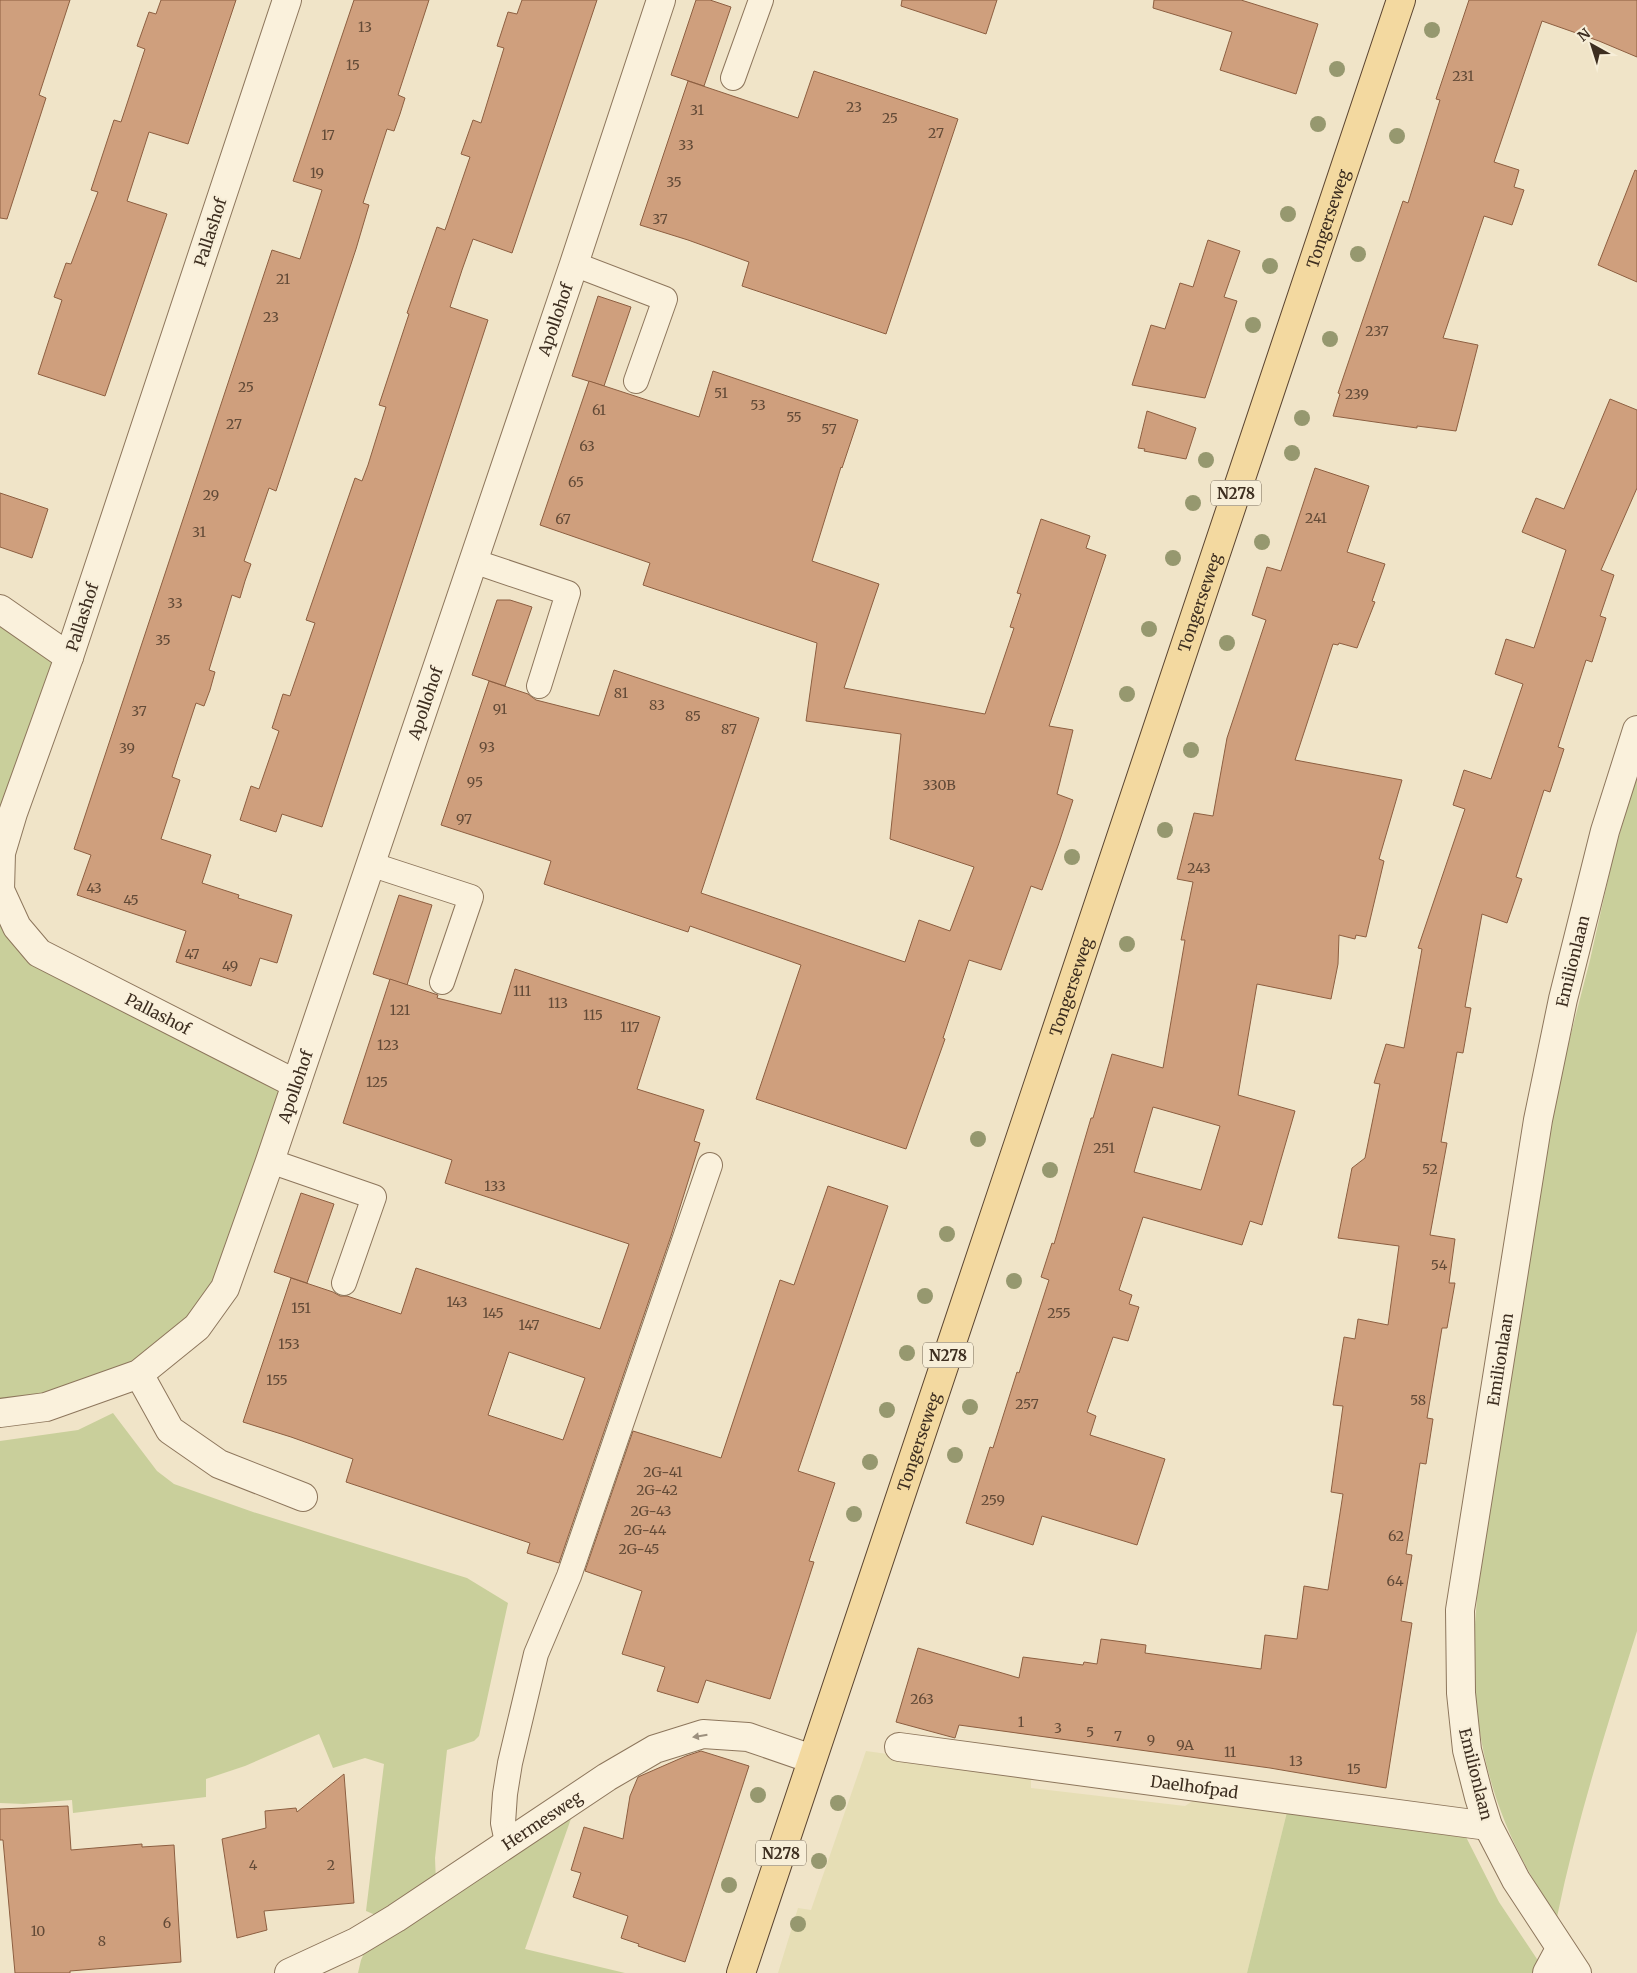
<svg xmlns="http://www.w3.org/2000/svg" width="1637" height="1973" font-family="Merriweather,serif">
  <rect width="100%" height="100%" fill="#f0e4c8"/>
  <path fill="#e6deb5" d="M 866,1751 L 1031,1774 L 1031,1788 L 1185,1806 L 1197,1798 L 1287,1812 L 1247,1973 L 778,1973 L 798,1908 L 811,1910 Z"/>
  <g fill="#c9cf9b">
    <path d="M 0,619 L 59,660 L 0,818 Z"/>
    <path d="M 1637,775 L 1637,1631 C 1607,1726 1577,1820 1557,1917 C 1502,1837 1475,1758 1474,1660 C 1473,1639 1476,1617 1477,1596 L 1549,1132 L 1565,1057 L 1590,960 L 1614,853 Z"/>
    <path d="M 0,920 L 283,1091 L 219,1278 L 186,1327 L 131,1370 L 42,1397 L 0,1402 Z"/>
    <path d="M 113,1413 L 157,1471 L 174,1484 L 253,1512 L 467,1578 L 508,1603 L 479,1736 L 474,1741 L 447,1750 L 435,1858 L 436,1883 L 378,1916 L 366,1911 L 384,1764 L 365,1758 L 333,1768 L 319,1734 L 245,1766 L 206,1779 L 206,1797 L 73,1813 L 72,1800 L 24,1804 L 0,1803 L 0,1441 L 78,1430 Z"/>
    <path d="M 1287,1812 L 1453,1832 L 1466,1837 L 1499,1902 L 1541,1965 L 1537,1973 L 1247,1973 Z"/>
    <path d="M 573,1813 L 525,1949 L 625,1973 L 358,1973 L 361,1960 L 368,1945 Z"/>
  </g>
  <g fill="#cf9f7d" stroke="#8d5f41" fill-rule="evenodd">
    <path d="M 0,0 L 70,0 L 39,95 L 46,98 L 7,219 L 0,218 Z"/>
    <path d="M 161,0 L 236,0 L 188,144 L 149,132 L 127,201 L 167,214 L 105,396 L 38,374 L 62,300 L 54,297 L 66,263 L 71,264 L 98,192 L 91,190 L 114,120 L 121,122 L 145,49 L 137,46 L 149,12 L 156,14 Z"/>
    <path d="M 354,0 L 429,0 L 398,95 L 405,98 L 400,114 L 394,131 L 387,129 L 363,203 L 369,205 L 356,249 L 276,491 L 269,488 L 244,561 L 251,564 L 245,581 L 240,598 L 232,595 L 209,670 L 215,672 L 210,690 L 204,706 L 196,703 L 177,761 L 172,777 L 180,780 L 161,839 L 211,855 L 202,883 L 239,895 L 238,898 L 292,915 L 277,963 L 260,958 L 251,986 L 176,962 L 186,931 L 77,895 L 91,855 L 74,849 L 272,250 L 300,259 L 322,190 L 293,181 Z"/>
    <path d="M 522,0 L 597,0 L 512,253 L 473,239 L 462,270 L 450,307 L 488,320 L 322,827 L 282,814 L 276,832 L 240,820 L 251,786 L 259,789 L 279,731 L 272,728 L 283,694 L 290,696 L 315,623 L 306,620 L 355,478 L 362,481 L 368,465 L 386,407 L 379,405 L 409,314 L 407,313 L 437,227 L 445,230 L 470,157 L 461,154 L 473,120 L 481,123 L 504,48 L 497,46 L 508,12 L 517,14 Z"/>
    <path d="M 696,0 L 710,0 L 731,7 L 704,86 L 671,75 Z"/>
    <path d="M 902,0 L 997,0 L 986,34 L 901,6 Z"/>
    <path d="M 1154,0 L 1241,0 L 1318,24 L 1296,94 L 1220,70 L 1232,32 L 1153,8 Z"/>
    <path d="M 1469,0 L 1637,0 L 1637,57 L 1599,41 L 1542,21 L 1494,162 L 1519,170 L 1514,187 L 1524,190 L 1512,225 L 1484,216 L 1443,338 L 1478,345 L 1456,431 L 1417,426 L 1417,428 L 1333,416 L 1340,394 L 1338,393 L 1403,201 L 1408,203 L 1440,100 L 1436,99 Z"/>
    <path d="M 814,71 L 958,119 L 886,334 L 742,286 L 749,262 L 688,240 L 640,225 L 688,81 L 798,118 Z"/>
    <path d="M 1635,170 L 1637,171 L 1637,282 L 1598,265 Z"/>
    <path d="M 1208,240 L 1240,251 L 1224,297 L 1237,301 L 1205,398 L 1132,385 L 1151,325 L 1165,329 L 1180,283 L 1193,287 Z"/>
    <path d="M 598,296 L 631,307 L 604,386 L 572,376 Z"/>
    <path d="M 713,371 L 858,420 L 842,468 L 841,467 L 812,561 L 879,584 L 844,688 L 985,714 L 1014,628 L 1010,627 L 1021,594 L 1017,593 L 1041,519 L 1090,536 L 1086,548 L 1106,555 L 1049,726 L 1073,730 L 1057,794 L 1073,800 L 1059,843 L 1042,890 L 1031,886 L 1001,970 L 969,960 L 943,1038 L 945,1039 L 906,1149 L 756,1099 L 801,965 L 690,926 L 688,932 L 544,884 L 551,861 L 441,825 L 489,681 L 528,694 L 536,700 L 599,716 L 614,670 L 759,718 L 701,893 L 905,962 L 919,920 L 950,931 L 974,867 L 890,839 L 901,734 L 806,721 L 817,643 L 643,585 L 650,563 L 540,525 L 589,381 L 699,417 Z"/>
    <path d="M 1610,399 L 1637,410 L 1637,488 L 1601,570 L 1614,575 L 1600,616 L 1606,618 L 1592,662 L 1586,660 L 1558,747 L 1564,749 L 1550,792 L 1544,790 L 1516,877 L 1522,879 L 1507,923 L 1482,914 L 1465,1007 L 1471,1008 L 1463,1053 L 1457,1052 L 1441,1142 L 1447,1143 L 1430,1235 L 1455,1239 L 1449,1283 L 1455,1283 L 1447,1328 L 1442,1328 L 1427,1418 L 1433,1419 L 1426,1464 L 1420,1463 L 1406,1554 L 1412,1555 L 1401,1621 L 1412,1623 L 1386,1788 L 1270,1768 L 959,1725 L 955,1738 L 896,1722 L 918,1648 L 1019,1678 L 1023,1657 L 1083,1665 L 1084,1662 L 1097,1664 L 1101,1639 L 1146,1645 L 1145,1653 L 1261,1669 L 1265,1635 L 1297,1639 L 1304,1586 L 1328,1590 L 1343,1494 L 1331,1492 L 1343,1406 L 1333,1405 L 1344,1337 L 1355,1339 L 1358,1319 L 1388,1325 L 1399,1246 L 1338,1238 L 1352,1168 L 1365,1158 L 1380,1084 L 1374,1083 L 1386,1044 L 1404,1048 L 1422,949 L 1418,948 L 1465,809 L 1453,805 L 1464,770 L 1491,779 L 1523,684 L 1495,674 L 1506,639 L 1534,648 L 1566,550 L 1522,532 L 1536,498 L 1564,509 Z"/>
    <path d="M 1147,411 L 1196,428 L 1186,459 L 1144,451 L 1145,449 L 1138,448 Z"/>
    <path d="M 1315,468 L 1369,486 L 1347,552 L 1385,564 L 1372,601 L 1375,602 L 1357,648 L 1339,643 L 1338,645 L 1333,644 L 1295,760 L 1402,780 L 1379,859 L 1384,861 L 1366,937 L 1356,935 L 1355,939 L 1339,935 L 1338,964 L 1331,999 L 1257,984 L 1238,1095 L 1295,1111 L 1262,1225 L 1250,1221 L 1242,1245 L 1143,1217 L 1119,1290 L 1132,1295 L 1129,1304 L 1139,1307 L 1128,1341 L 1113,1337 L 1087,1412 L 1096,1416 L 1090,1435 L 1165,1459 L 1137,1545 L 1042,1516 L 1033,1545 L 966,1523 L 990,1447 L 993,1448 L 1017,1372 L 1019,1373 L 1049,1280 L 1041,1277 L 1052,1243 L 1054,1244 L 1091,1118 L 1093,1118 L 1112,1054 L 1163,1068 L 1185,940 L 1181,940 L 1193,882 L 1177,879 L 1194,813 L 1213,816 L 1227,738 L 1266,620 L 1252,615 L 1267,567 L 1281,571 ZM 1153,1107 L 1220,1126 L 1201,1190 L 1134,1172 Z"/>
    <path d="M 0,493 L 48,509 L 32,558 L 0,547 Z"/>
    <path d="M 497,600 L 510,600 L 532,607 L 505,686 L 472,675 Z"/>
    <path d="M 399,895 L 432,905 L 407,985 L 373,974 Z"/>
    <path d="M 515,969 L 660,1017 L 637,1089 L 704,1110 L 694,1141 L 700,1143 L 671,1236 L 559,1563 L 527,1553 L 530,1543 L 346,1482 L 353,1459 L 291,1437 L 243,1422 L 291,1278 L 333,1292 L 340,1296 L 347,1296 L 401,1314 L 416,1268 L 600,1329 L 629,1244 L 445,1183 L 452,1160 L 343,1123 L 390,979 L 438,995 L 437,998 L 501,1014 ZM 509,1352 L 585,1378 L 563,1440 L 488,1415 Z"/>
    <path d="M 828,1186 L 888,1206 L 798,1471 L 835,1483 L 809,1561 L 814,1562 L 770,1699 L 706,1680 L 698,1703 L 657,1691 L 665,1667 L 622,1654 L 642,1591 L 585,1571 L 633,1431 L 721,1458 L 780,1280 L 794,1285 Z"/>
    <path d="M 301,1193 L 334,1204 L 307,1283 L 274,1272 Z"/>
    <path d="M 701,1751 L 749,1766 L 685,1962 L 638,1946 L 639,1944 L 621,1938 L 628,1916 L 573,1897 L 581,1873 L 571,1870 L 584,1827 L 623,1839 L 630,1796 L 638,1777 L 686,1756 Z"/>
    <path d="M 344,1774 L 354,1903 L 264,1911 L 267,1930 L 237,1938 L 222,1839 L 266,1828 L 265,1811 L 296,1808 L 297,1812 Z"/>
    <path d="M 68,1806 L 71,1850 L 142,1844 L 142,1847 L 174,1845 L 181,1962 L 70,1971 L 70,1973 L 15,1973 L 3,1840 L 0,1840 L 0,1809 Z"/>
  </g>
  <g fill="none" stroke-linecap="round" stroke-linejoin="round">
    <defs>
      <g id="lane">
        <path d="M 733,78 L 761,0"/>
        <path d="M 574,264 L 665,299 L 636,381"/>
        <path d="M 473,561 L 568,593 L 539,686"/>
        <path d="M 370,864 L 471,897 L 442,982"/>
        <path d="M 270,1161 L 374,1197 L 344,1283"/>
        <path d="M 507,1842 L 503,1823 L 505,1794 L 510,1763 L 536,1654 L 569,1576 L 710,1165"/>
      </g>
      <g id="street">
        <path id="s1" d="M 287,0 L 69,657 L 13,813 L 1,853 L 0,890 L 17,927 L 39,953 L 296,1084"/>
        <path d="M 0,609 L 69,657"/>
        <path d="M 139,1374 L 170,1430 L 219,1464 L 303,1497"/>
        <path id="s2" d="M 0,1413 L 46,1407 L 139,1374 L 197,1327 L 225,1288 L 270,1161 L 574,264 L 661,0"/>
        <path id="s3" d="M 899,1747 L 1488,1826"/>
        <path id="s4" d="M 289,1973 L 356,1942 L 396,1918 L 607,1777 L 655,1749 L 703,1734 L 748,1737 L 812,1759"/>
        <path d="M 1547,1973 L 1560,1949"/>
        <path id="s5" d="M 1577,1973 L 1516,1880 L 1488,1826 L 1479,1797 L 1467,1750 L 1461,1693 L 1460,1610 L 1538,1120 L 1563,999 L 1605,831 L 1637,730"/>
      </g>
      <g id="primary">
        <path id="s6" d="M 741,1973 L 1401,0"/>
      </g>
    </defs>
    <use href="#lane" stroke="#8d765c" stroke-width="26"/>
    <use href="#street" stroke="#8d765c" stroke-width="30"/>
    <use href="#primary" stroke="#5b4430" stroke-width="30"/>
    <use href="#lane" stroke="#faf1dc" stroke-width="24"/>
    <use href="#street" stroke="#faf1dc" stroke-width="28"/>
    <use href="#primary" stroke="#f3d9a0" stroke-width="28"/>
  </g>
  <g fill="#96986f">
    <circle cx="1432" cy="30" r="8"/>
    <circle cx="1337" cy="69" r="8"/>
    <circle cx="1318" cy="124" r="8"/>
    <circle cx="1397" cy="136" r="8"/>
    <circle cx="1288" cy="214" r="8"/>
    <circle cx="1358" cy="254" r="8"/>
    <circle cx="1270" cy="266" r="8"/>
    <circle cx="1253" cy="325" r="8"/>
    <circle cx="1330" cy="339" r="8"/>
    <circle cx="1302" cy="418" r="8"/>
    <circle cx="1292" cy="453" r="8"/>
    <circle cx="1206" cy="460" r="8"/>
    <circle cx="1193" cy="503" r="8"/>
    <circle cx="1262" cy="542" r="8"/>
    <circle cx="1173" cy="558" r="8"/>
    <circle cx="1149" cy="629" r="8"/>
    <circle cx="1227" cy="643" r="8"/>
    <circle cx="1127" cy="694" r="8"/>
    <circle cx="1191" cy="750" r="8"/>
    <circle cx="1165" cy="830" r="8"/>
    <circle cx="1072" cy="857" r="8"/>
    <circle cx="1127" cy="944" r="8"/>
    <circle cx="978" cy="1139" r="8"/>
    <circle cx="1050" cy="1170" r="8"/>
    <circle cx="947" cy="1234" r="8"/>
    <circle cx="1014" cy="1281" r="8"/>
    <circle cx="925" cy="1296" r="8"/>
    <circle cx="907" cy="1353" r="8"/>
    <circle cx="970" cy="1407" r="8"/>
    <circle cx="887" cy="1410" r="8"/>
    <circle cx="955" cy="1455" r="8"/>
    <circle cx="870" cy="1462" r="8"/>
    <circle cx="854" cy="1514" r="8"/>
    <circle cx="758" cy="1795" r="8"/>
    <circle cx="838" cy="1803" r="8"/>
    <circle cx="819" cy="1861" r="8"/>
    <circle cx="729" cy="1885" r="8"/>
    <circle cx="798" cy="1924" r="8"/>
  </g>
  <defs><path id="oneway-solid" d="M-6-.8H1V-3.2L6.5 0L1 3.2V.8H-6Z" transform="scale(1.25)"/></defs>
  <use fill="#9c907e" href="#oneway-solid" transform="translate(700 1736) rotate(171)"/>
  <g text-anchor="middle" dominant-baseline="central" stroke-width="4.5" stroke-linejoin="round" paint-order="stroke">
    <g font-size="14" fill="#624a37">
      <text x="365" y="27">13</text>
      <text x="353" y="65">15</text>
      <text x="1463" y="76">231</text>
      <text x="854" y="107">23</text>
      <text x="697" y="110">31</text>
      <text x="890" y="118">25</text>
      <text x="936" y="133">27</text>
      <text x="328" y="135">17</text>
      <text x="686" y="145">33</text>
      <text x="317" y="173">19</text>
      <text x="674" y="182">35</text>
      <text x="660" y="219">37</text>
      <text x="283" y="279">21</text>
      <text x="271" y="317">23</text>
      <text x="1377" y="331">237</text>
      <text x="246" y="387">25</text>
      <text x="721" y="393">51</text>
      <text x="1357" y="394">239</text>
      <text x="758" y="405">53</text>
      <text x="599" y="410">61</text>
      <text x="794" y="417">55</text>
      <text x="234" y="424">27</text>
      <text x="829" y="429">57</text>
      <text x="587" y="446">63</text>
      <text x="576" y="482">65</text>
      <text x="211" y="495">29</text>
      <text x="1316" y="518">241</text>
      <text x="563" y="519">67</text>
      <text x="199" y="532">31</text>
      <text x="175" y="603">33</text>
      <text x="163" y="640">35</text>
      <text x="621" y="693">81</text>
      <text x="657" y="705">83</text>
      <text x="500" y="709">91</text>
      <text x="139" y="711">37</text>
      <text x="693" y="716">85</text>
      <text x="729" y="729">87</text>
      <text x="487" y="747">93</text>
      <text x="127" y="748">39</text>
      <text x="475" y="782">95</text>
      <text x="939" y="785">330B</text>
      <text x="464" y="819">97</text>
      <text x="1199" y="868">243</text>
      <text x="94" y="888">43</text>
      <text x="131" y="900">45</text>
      <text x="192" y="954">47</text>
      <text x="230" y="966">49</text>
      <text x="522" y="991">111</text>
      <text x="558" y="1003">113</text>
      <text x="400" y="1010">121</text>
      <text x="593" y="1015">115</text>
      <text x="630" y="1027">117</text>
      <text x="388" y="1045">123</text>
      <text x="377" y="1082">125</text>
      <text x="1104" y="1148">251</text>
      <text x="1430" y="1169">52</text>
      <text x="495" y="1186">133</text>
      <text x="1439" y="1265">54</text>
      <text x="457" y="1302">143</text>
      <text x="301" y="1308">151</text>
      <text x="493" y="1313">145</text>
      <text x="1059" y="1313">255</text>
      <text x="529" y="1325">147</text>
      <text x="289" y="1344">153</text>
      <text x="277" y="1380">155</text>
      <text x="1418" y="1400">58</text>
      <text x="1027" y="1404">257</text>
      <text x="663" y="1472">2G-41</text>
      <text x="657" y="1490">2G-42</text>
      <text x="993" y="1500">259</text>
      <text x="651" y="1511">2G-43</text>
      <text x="645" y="1530">2G-44</text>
      <text x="1396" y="1536">62</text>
      <text x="639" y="1549">2G-45</text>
      <text x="1395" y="1581">64</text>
      <text x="922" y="1699">263</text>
      <text x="1021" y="1722">1</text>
      <text x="1058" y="1728">3</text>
      <text x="1090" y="1732">5</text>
      <text x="1118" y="1736">7</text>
      <text x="1151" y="1740">9</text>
      <text x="1185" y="1745">9A</text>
      <text x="1230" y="1752">11</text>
      <text x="1296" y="1761">13</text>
      <text x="1354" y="1769">15</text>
      <text x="253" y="1865">4</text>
      <text x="331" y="1865">2</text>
      <text x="167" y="1923">6</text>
      <text x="38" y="1931">10</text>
      <text x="102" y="1941">8</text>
    </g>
    <g fill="#f7eed8" stroke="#756857" stroke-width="1">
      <rect x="1211" y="480.5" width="50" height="25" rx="4"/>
      <rect x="923" y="1342.5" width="50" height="25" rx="4"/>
      <rect x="756" y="1840.5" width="50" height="25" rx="4"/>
    </g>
    <g font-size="15" font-weight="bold" fill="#3d2e20">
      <text x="1236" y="493">N278</text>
      <text x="948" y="1355">N278</text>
      <text x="781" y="1853">N278</text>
    </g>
    <g font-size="16" fill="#3d2e20" stroke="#f7eed8">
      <text stroke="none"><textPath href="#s6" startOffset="1850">Tongerseweg</textPath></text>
      <text transform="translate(210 232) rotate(-72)">Pallashof</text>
      <text stroke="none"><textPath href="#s2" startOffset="1291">Apollohof</textPath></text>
      <text stroke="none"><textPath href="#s6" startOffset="1445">Tongerseweg</textPath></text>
      <text transform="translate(82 617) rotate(-72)">Pallashof</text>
      <text stroke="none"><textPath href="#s2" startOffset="886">Apollohof</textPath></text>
      <text stroke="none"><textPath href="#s5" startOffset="1050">Emilionlaan</textPath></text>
      <text stroke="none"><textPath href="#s6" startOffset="1040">Tongerseweg</textPath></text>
      <text stroke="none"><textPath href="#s1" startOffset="1145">Pallashof</textPath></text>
      <text stroke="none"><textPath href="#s2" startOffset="481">Apollohof</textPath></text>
      <text stroke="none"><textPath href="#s5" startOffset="645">Emilionlaan</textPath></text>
      <text stroke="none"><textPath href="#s6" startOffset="560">Tongerseweg</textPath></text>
      <text transform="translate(1476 1774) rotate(76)">Emilionlaan</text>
      <text stroke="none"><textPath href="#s3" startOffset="298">Daelhofpad</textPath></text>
      <text stroke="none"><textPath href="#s4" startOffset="296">Hermesweg</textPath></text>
    </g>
  </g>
  <g transform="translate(1592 45) rotate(321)" stroke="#f7eed8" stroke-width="4" paint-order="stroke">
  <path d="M0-4L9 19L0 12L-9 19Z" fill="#3d2e20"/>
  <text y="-8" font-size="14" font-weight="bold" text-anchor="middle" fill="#3d2e20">N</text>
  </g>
</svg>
